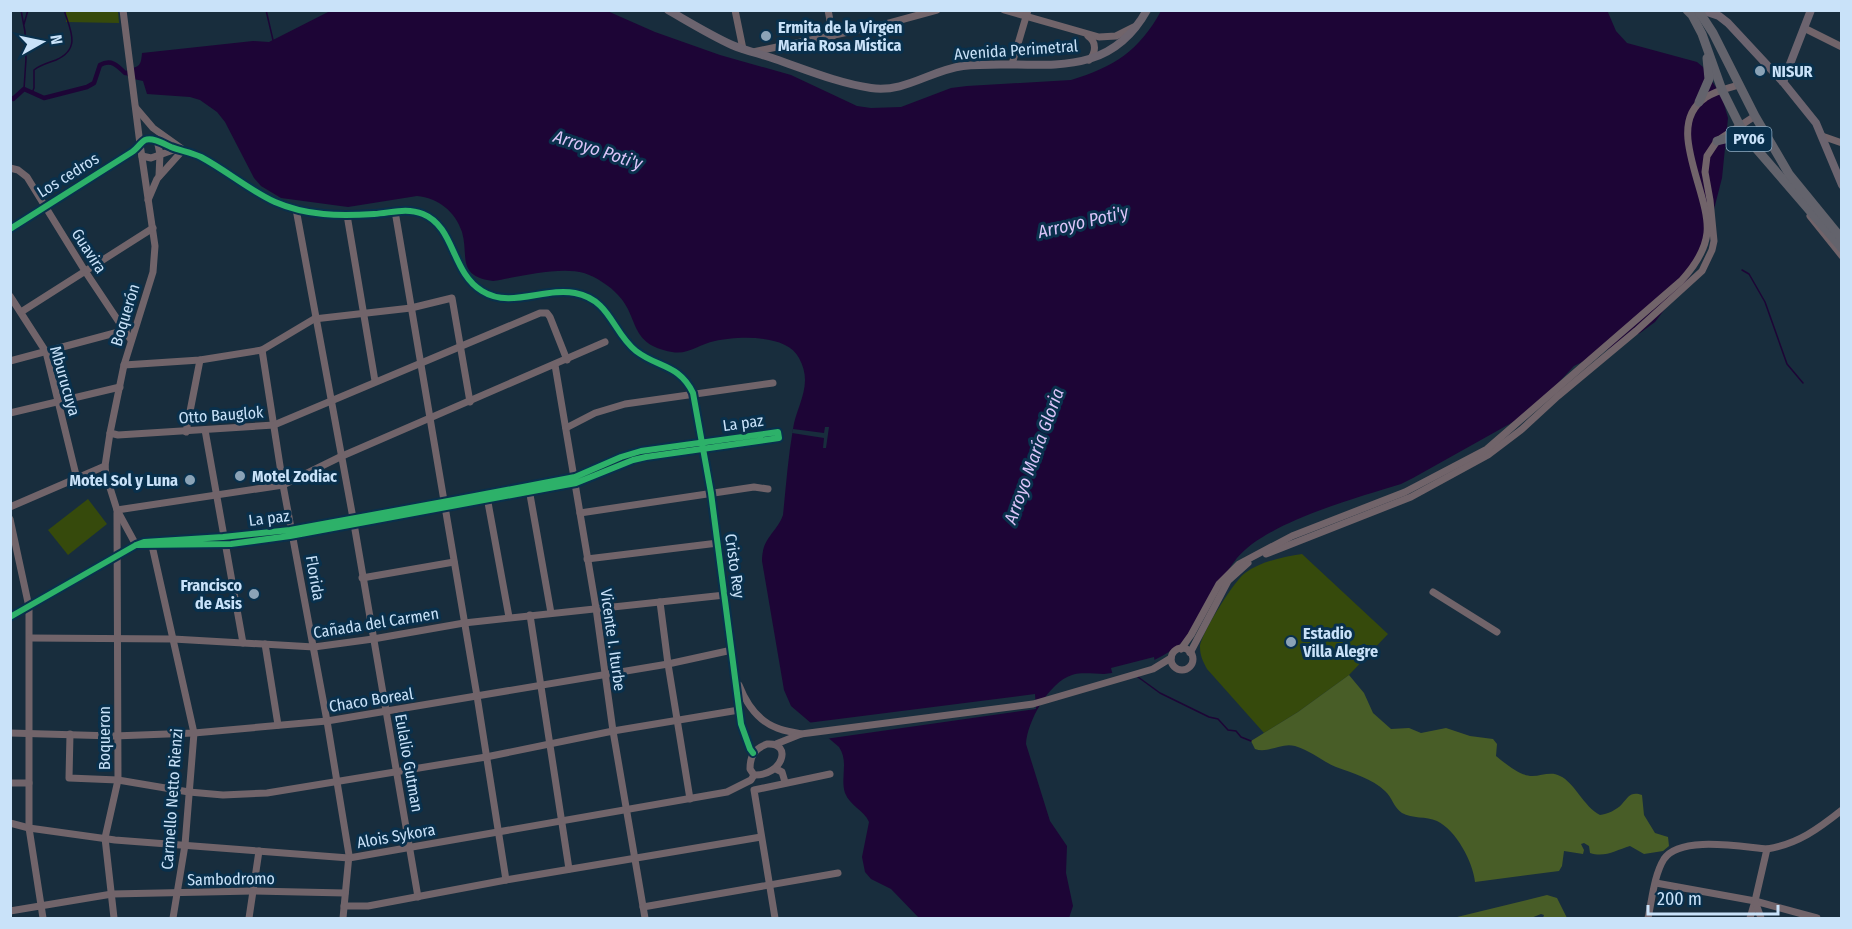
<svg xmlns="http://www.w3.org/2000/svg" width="1852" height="929" font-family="'Fira Sans Condensed',sans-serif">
  <rect width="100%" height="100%" fill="#182d3d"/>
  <g fill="#364a0c">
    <path d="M 66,11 L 118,11 L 119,23 L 66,22 Z"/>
    <path d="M 88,499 L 107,524 L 68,555 L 48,530 Z"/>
    <path d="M 1302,554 L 1388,634 L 1349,675 L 1298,712 L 1264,733 L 1207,669 C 1203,661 1200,656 1200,647 C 1201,634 1234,581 1245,573 C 1262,561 1283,557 1302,554 Z"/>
  </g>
  <g fill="#485d27">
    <path d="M 1349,675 L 1364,693 L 1373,713 L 1391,729 L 1409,728 L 1421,733 L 1446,728 L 1470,736 L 1493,739 L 1497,744 L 1496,756 C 1506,764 1520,776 1532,776 C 1542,776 1551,771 1560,776 C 1574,782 1584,807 1600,815 C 1607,814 1617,810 1622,804 C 1628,797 1631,791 1642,795 L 1644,815 L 1655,833 L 1668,837 L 1669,846 L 1663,851 L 1644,854 L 1630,846 C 1616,850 1605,858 1590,853 L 1589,846 L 1584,843 L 1581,844 L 1584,850 L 1583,854 L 1564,851 L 1562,866 L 1559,871 L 1475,882 C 1473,862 1456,830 1437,821 C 1426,816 1412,819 1402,813 C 1394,808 1392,797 1385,791 C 1373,779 1352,773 1336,767 C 1322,761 1311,751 1295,746 C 1281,742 1268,754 1255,749 L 1251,741 L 1298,712 Z"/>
    <path d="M 1547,895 L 1557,898 L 1567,918 L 1543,918 L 1544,915 L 1541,914 L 1531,918 L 1453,918 Z"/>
  </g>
  <path fill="#1d0536" d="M 605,10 L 655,32 L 720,55 L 791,75 L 857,106 L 871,108 L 901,107 L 951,88 L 967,86 L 1071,80 C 1114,67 1139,51 1161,11 L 1607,10 L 1616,31 L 1627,43 L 1697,62 L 1703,67 L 1722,97 L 1728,118 L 1722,178 L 1703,252 L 1690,276 L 1655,322 L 1640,333 L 1574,366 L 1531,412 L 1413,478 L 1401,484 C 1356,498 1267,522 1237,558 C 1215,585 1206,623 1179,645 C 1158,661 1130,672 1104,674 C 1093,674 1082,672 1072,675 C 1049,682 1027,722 1026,744 L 1050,821 L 1067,846 L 1066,873 L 1073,906 L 1069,918 L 919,918 L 891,889 L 871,879 L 865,872 L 862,857 L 869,822 C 864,810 850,806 845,793 C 840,777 849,762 839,747 L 791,706 L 784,690 L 762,561 C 762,537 776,534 783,515 C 786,486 788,457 793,429 C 795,413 805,397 805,380 C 805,373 803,365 799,358 C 787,334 738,336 715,341 C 699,344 689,355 672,352 C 628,344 640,318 618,295 C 610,286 596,277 584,273 C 559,266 519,277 493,281 C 456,276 469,256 462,232 C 455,211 438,198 417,196 L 348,207 L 281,198 L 261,186 L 254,178 L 225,122 L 217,112 L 200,100 L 190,97 L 147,94 L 143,81 L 129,78 L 125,73 L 128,69 C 140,67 141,65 142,53 L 253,41 L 269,42 L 330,11 Z"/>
  <g fill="#182d3d">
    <path d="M 825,427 L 829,427 L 826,448 L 823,448 L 824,438 L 792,433 L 793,429 L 824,433 Z"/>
    <path d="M 1154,657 L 1155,663 L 1153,664 L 1121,675 L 1113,676 L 1111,668 Z"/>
    <path d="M 1035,694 L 1036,709 L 825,739 L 807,723 Z"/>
  </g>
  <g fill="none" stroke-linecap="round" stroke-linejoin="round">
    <g stroke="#1d0536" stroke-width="1.5">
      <path d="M 21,10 L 25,32 L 26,59 L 24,89"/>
      <path d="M 266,10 L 273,40"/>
      <path d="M 24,24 L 28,10"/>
      <path d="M 32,93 L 34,88 L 34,70 C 40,65 48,63 56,60 C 81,49 71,31 64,10"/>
      <path d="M 1742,270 L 1749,274 L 1765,302 L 1787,364 L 1803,383"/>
      <path d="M 1138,677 L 1160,693 L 1209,717 L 1218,719 L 1228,730 L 1236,731 L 1241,737 L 1251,741"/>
    </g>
    <path stroke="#1d0536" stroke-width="4.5" d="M 10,97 L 13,99 L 24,89 L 44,98 L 87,87 L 94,83 L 100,65 C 111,59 117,65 125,73 L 130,73"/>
    <g stroke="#71646a" stroke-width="7">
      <path d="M 123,10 L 140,144 L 155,246 L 153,272 L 124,365 L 110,433 L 105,466 L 106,475 L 117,510 L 136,545"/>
      <path d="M 735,10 L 743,49"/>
      <path d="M 828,10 L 833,36"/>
      <path d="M 1004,10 L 1099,37 L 1116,36 L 1134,27"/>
      <path d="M 1804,28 L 1842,47"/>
      <path d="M 1088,36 C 1097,42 1096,53 1089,60"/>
      <path d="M 753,52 L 882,25 L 937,10"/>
      <path d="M 1012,64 L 1028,10"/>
      <path d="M 136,108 L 153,128 L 181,148"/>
      <path d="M 1822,136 L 1842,143"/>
      <path d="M 157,140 L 160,154 L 159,176"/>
      <path d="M 142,156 L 151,158 L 176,149"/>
      <path d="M 10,168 L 18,170 L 27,177 L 85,271 L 131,340"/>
      <path d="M 148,200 L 157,179 L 183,150"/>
      <path d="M 296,209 L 353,518 L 418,897"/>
      <path d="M 395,211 L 477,696 L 506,880"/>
      <path d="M 347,215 L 375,381"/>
      <path d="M 1810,216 L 1842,256"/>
      <path d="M 10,229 L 132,152 C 137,149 140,143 145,140 C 153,137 164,144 171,147 C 181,151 191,152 201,157 C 227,171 249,190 275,202 C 307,216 339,216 374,214 C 391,213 406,207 423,214 C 455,227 451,272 482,291 C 510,309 545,287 575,293 C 611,300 612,332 636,351 C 658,368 679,364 693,393 L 711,493 L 741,724 L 750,749 L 753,753"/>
      <path d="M 10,296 L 46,352 L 77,479"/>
      <path d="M 21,312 L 153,228"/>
      <path d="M 262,350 L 283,485 L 327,721 L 349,855 L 343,918"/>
      <path d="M 10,361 L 126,330"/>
      <path d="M 124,365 L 200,360 L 262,350 L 314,319 L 411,308 L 452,298 L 470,402"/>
      <path d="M 555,365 L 596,608 L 613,731 L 645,918"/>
      <path d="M 10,413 L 120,387"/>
      <path d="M 566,428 L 595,413 L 625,404 L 773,383"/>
      <path d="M 205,430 L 243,643"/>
      <path d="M 186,432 L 200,360"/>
      <path d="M 110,433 L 118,435 L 274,425 L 540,313 L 547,313 L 550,317 L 567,360"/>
      <path d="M 529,489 L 551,613"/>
      <path d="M 487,497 L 509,617"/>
      <path d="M 10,507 L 105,466"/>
      <path d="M 117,510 L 283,485 L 340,457 L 605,342"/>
      <path d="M 580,513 L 754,487 L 768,489"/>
      <path d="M 10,519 L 29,607 L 29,828 L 43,918"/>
      <path d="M 151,541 L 194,733 L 185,845 L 173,918"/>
      <path d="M 1266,554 L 1411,497 L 1488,455 L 1521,430 L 1558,396 L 1636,331 L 1702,271 L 1712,250 L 1714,241 L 1710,200 L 1705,172 L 1707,156 L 1717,141 L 1755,116"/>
      <path d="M 587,559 L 718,543"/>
      <path d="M 362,578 L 454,562"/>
      <path d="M 1433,592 L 1497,632"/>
      <path d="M 660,602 L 668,664 L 690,799"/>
      <path d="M 530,615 L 569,869"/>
      <path d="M 10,617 L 136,545 L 144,542 L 223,537 L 290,530 L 443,502 L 575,477 L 621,457 L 641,451 L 778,432 L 779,438 L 646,457 L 633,460 L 576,483 L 290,536 L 231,544 L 136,545"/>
      <path d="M 30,638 L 173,639 L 314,647 L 373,639 L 464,623 L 725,595"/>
      <path d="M 265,644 L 278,725"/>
      <circle cx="1182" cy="659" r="11"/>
      <path d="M 1181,649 L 1191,635 L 1219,584 L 1239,564 L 1292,536 L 1405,492 L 1487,449 L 1681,281 C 1693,268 1705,251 1707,233 C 1711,193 1663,126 1705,98 C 1715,91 1728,88 1739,85"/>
      <path d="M 1190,653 L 1228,581 L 1248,563"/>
      <path d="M 739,685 C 746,703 758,721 777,728 C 784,731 793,732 801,734"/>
      <path d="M 10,733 L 114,736 L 194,733 L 327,721 L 668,664 L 732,650"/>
      <path d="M 70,734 L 69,778 L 118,780 L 189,792 L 223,795 L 267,793 L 486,757 L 613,731 L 739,710"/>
      <path d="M 767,744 C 793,742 783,776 754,775 L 750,769 C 750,756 754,749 767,744 Z"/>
      <path d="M 776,744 L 801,734 L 1033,704 L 1153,669 L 1171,658"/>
      <path d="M 776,769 L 782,772 L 785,782"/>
      <path d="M 10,783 L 29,783"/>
      <path d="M 10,823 L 29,828 L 115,840 L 349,858 L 727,792 L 751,780 L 754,775"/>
      <path d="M 1656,883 L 1755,901 L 1817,918"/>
      <path d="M 344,906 L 368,906 L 506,880 L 761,837"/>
      <path d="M 643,907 L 838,873"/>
      <path d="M 10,911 L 112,894 L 253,891 L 345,893"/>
      <path d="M 114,918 L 105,838 L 118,780 L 117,513"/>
      <path d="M 249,918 L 259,851"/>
      <path d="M 775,918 L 754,790 L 830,774"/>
      <path d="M 1648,918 C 1652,900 1654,875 1664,859 C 1680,835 1742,847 1767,849 C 1798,844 1818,829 1842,810"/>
      <path d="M 1750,918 L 1755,901"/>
      <path d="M 1761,918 L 1755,901 L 1767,849"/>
    </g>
    <g stroke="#6c646f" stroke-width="8">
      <path d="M 668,10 C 689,22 710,35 732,45 C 746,51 761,54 775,59 C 807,70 838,83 871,88 C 905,93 931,70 963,66 C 1034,58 1105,86 1147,10"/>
      <path d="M 1701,10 L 1719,16 L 1728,23 L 1783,82 L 1816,123 L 1842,185"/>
      <path d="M 1783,82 L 1811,10"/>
    </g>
    <g stroke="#63636c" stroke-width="9">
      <path d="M 1687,10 L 1692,15 L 1702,34 L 1722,90 L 1740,126 L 1754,146 L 1842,248"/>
      <path d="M 1698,10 L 1713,33 L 1755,116 L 1789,174 L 1842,239"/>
      <path d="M 1699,102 L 1709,79 L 1707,58"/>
      <path d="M 1717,141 C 1731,137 1740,137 1750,147"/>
    </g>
    <defs>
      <g id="cycleway">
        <path d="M 10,229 L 132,152 C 137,149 140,143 145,140 C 153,137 164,144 171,147 C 181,151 191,152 201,157 C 227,171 249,190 275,202 C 307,216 339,216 374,214 C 391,213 406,207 423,214 C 455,227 451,272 482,291 C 510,309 545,287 575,293 C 611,300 612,332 636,351 C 658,368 679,364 693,393 L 711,493 L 741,724 L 750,749 L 753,753"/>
        <path d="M 10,617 L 136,545 L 144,542 L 223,537 L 290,530 L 443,502 L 575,477 L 621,457 L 641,451 L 778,432 L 779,438 L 646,457 L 633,460 L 576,483 L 290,536 L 231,544 L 136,545"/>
      </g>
    </defs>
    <use href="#cycleway" stroke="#09304c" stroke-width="10"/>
    <use href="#cycleway" stroke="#2db169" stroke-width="6"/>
  </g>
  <g fill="#8ba3b7" stroke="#09304c" stroke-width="2">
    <circle cx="766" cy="36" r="6"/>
    <circle cx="1760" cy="71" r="6"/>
    <circle cx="240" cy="476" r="6"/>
    <circle cx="190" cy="480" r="6"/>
    <circle cx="254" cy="594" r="6"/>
    <circle cx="1291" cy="642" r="6"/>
  </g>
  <g text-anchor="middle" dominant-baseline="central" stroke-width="6" stroke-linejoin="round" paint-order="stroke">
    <rect fill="#09304c" stroke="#8fadc5" stroke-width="1.5" x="1726.5" y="127" width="45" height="24" rx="4.5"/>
    <g font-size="15" font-weight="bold" fill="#c9e2f9">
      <text x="1749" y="139">PY06</text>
    </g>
    <g font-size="16" font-weight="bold" fill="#c9e2f9" stroke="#09304c" text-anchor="start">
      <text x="778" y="27">Ermita de la Virgen<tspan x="778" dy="18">Maria Rosa Mística</tspan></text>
      <text x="1772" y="71">NISUR</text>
      <text x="252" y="476">Motel Zodiac</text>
      <text x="178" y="480" text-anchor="end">Motel Sol y Luna</text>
      <text x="242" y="585" text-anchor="end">Francisco<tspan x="242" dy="18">de Asis</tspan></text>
      <text x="1303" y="633">Estadio<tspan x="1303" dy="18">Villa Alegre</tspan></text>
    </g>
    <g font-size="16" fill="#c9e2f9" stroke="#09304c">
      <text transform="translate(1016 50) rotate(-4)">Avenida Perimetral</text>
      <text transform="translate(68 175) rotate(-32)">Los cedros</text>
      <text transform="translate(89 251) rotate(57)">Guavira</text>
      <text transform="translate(125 315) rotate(-73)">Boquerón</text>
      <text transform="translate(65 381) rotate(74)">Mburucuya</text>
      <text transform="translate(221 415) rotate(-4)">Otto Bauglok</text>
      <text transform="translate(743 423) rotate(-8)">La paz</text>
      <text transform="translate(269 518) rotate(-7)">La paz</text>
      <text transform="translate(735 566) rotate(82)">Cristo Rey</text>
      <text transform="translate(315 578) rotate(80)">Florida</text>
      <text transform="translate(376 623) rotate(-9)">Cañada del Carmen</text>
      <text transform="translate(613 640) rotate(82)">Vicente I. Iturbe</text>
      <text transform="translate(371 700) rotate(-9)">Chaco Boreal</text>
      <text transform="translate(104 738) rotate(-90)">Boqueron</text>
      <text transform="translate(409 763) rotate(80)">Eulalio Gutman</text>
      <text transform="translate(172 799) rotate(-86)">Carmello Netto Rienzi</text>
      <text transform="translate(396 836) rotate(-10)">Alois Sykora</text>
      <text transform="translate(231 879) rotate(-1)">Sambodromo</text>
    </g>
    <g font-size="18" font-style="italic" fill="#dbc4f8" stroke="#09304c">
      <text transform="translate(598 150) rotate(18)">Arroyo Poti'y</text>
      <text transform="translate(1083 222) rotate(-13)">Arroyo Poti'y</text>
      <text transform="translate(1034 456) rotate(-70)">Arroyo María Gloria</text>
    </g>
  </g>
  <rect width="1852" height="929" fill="none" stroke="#c9e2f9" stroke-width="24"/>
  <g transform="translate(42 42) rotate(81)" stroke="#09304c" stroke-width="4.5" paint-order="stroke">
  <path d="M0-4.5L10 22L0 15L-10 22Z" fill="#c9e2f9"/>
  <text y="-9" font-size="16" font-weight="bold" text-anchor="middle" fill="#c9e2f9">N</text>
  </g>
  <path d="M1648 905v9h130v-9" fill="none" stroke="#c9e2f9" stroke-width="3"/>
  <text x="1657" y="905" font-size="18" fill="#c9e2f9" stroke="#09304c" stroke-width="4.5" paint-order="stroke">200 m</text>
</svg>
